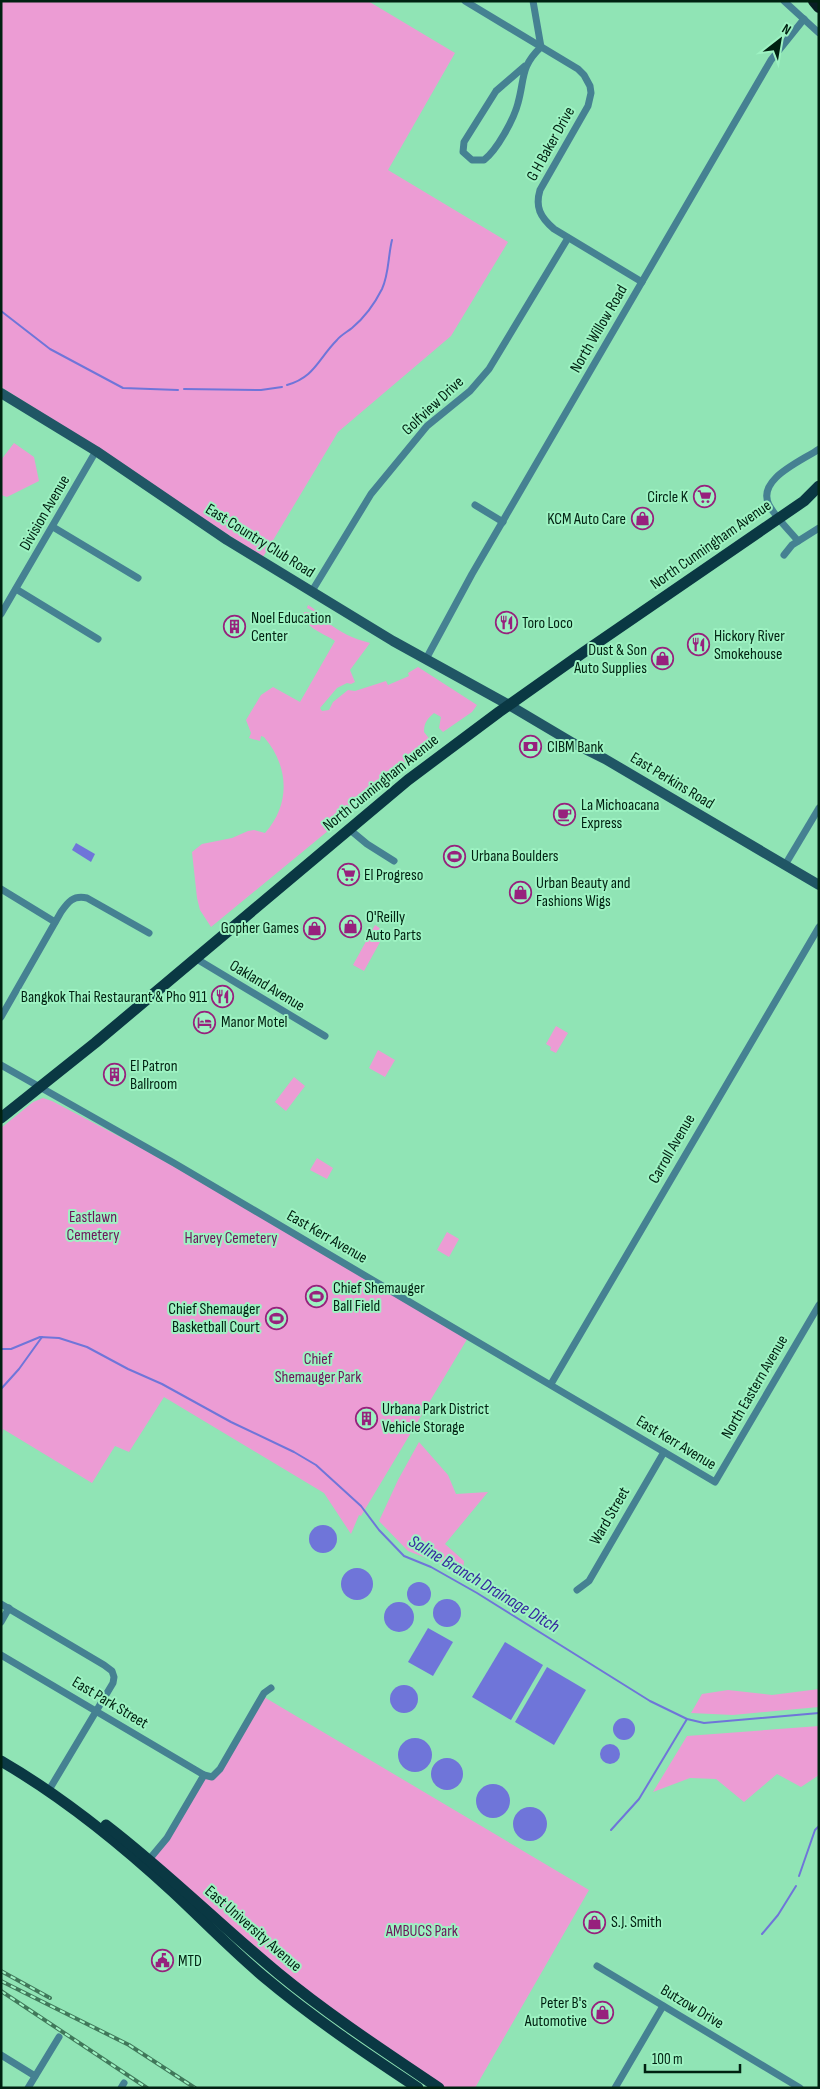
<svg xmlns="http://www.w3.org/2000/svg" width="820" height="2089" font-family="'Sofia Sans Condensed',sans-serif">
  <rect width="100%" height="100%" fill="#90e4b5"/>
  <g fill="#ec9cd4">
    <path d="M 1,1 L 368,1 L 455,53 L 388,170 L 508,242 L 451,336 L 338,432 L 263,557 L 199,516 L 125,465 L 1,387 Z"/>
    <path d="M 14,443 L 34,457 L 39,481 L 7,497 L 1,495 L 1,460 Z"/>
    <path d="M 308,605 C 316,609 320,616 326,621 C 339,632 354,639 370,643 L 350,670 L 355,682 L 351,684 L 347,683 L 337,688 L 320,708 L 322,711 L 329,710 L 333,702 L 348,690 L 355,691 L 386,681 L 388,685 L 409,676 L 408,673 L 418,667 L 477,705 L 472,712 L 443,732 L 439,728 L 441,717 L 434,713 C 427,719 424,723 424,732 L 431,741 L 370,791 L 340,821 L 211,927 L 200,910 L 197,898 L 192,852 L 202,844 L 232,838 L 248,831 L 254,830 L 265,833 C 291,804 289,766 264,737 L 261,736 L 260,741 L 249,738 L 251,733 L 246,720 L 261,695 L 273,687 L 300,702 L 335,641 C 326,634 301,627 304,612 L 312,613 L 313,611 L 307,608 Z"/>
    <path d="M 375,925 L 381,929 L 380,942 L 364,971 L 353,965 Z"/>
    <path d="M 556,1026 L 568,1033 L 556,1053 L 550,1050 L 551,1047 L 546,1044 Z"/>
    <path d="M 378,1050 L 395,1060 L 385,1077 L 369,1068 Z"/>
    <path d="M 294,1077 L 305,1086 L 286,1111 L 275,1102 Z"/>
    <path d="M 43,1098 L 52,1101 L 143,1149 L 469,1336 L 361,1516 L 359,1515 L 351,1534 L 324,1493 L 164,1397 L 129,1452 L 115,1446 L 92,1483 L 3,1429 L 1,1442 L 1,1128 L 33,1102 Z"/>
    <path d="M 317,1158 L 333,1168 L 327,1179 L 310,1170 Z"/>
    <path d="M 447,1232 L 459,1239 L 449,1257 L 437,1250 Z"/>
    <path d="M 419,1442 L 448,1475 L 456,1494 L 488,1492 L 445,1544 L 464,1561 L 463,1572 L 408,1551 L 379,1521 L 398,1480 Z"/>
    <path d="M 819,1689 L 819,1707 L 733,1715 L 691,1713 L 702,1694 L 728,1690 L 772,1695 Z"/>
    <path d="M 264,1697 L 589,1890 L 475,2088 L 439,2088 L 371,2043 L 149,1860 L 204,1775 L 212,1777 Z"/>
    <path d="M 819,1726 L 819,1775 L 801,1787 L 777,1774 L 744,1802 L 716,1779 L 690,1778 L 653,1792 L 687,1736 Z"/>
  </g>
  <g fill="#6f75d9">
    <path d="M 76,843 L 95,854 L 91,862 L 72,850 Z"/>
    <circle cx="323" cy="1539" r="14"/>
    <circle cx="357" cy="1584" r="16"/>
    <circle cx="419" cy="1594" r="12"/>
    <circle cx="447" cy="1613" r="14"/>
    <circle cx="399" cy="1617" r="15"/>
    <path d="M 428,1628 L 453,1642 L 433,1676 L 408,1662 Z"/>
    <path d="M 505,1642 L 543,1665 L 511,1720 L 472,1697 Z"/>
    <path d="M 547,1667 L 586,1690 L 554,1745 L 515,1722 Z"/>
    <circle cx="404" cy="1699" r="14"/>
    <circle cx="624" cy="1729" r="11"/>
    <circle cx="415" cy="1755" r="17"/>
    <circle cx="610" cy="1754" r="10"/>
    <circle cx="447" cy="1774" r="16"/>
    <circle cx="493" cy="1801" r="17"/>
    <circle cx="530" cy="1824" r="17"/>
  </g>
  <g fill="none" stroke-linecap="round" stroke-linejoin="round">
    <g stroke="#6f75d9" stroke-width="2">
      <path d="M 1,311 L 50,349 L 123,388 L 178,390"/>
      <path d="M 287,385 C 315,377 318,359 337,340 C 341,335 347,332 352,328 C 364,318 375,303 382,289 C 389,274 388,256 392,240"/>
      <path d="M 184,389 L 261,390 L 282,387"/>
      <path d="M 1,1349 L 11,1349 L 40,1337 L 59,1338 L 87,1347 L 128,1369 L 162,1384 L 231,1422 L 294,1452 L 316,1465 L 361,1506 L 379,1530 L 404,1556 L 431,1567 L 477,1593 L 650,1701 L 687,1719 L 704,1723 L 819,1713"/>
      <path d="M 1,1389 L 19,1369 L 42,1337"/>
      <path d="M 611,1830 L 639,1799 L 687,1719"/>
      <path d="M 799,1876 L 815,1830 L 819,1826"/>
      <path d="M 762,1934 L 778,1915 L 796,1886"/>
    </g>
    <g stroke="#458192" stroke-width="7">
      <path d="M 465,1 L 578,69 L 584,75 L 590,86 L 591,93 L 588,106 L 540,190 C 535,207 540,217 554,229 L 642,282"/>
      <path d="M 784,1 L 819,33"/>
      <path d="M 525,66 L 496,91 L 464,142 L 463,152 L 472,160 L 484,160 C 497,150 514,119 518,103 C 525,78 520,67 541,47 L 533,1"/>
      <path d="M 475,505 L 503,522"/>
      <path d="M 53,527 L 138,578"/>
      <path d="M 798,541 C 789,530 776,518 769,505 C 756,479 802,461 819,449"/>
      <path d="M 784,555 L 792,545 L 819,528"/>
      <path d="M 16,589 L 98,639"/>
      <path d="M 312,591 L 371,494 L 427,426 L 470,391 L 489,369 L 568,238"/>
      <path d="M 1,614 L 96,451"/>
      <path d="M 426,659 L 472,574 L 771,60 L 804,19"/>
      <path d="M 349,829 L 367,844 L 394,861"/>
      <path d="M 785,865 L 819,808"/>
      <path d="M 1,889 L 55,922"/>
      <path d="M 195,958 L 325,1036"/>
      <path d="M 1,1017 L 61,912 C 68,902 73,895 87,898 L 149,933"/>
      <path d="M 1,1065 L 174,1163 L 715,1482 L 819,1305"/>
      <path d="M 551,1384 L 819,927"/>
      <path d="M 577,1590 L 589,1581 L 664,1452"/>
      <path d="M 1,1604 L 104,1665 L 112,1671 L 114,1677 L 113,1683 L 49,1790"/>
      <path d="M 1,1622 L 9,1608"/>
      <path d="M 1,1655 L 204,1775 L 212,1777 L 220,1769 L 264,1693 L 271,1688"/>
      <path d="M 147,1862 L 167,1838 L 204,1775"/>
      <path d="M 597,1966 L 800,2088"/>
      <path d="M 1,2055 L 35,2076"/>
      <path d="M 28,2088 L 59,2037"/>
      <path d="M 121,2088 L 124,2083"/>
      <path d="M 615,2088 L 663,2006"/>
    </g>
    <path stroke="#205665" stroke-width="10" d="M 1,393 L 96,451 L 227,540 L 393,641 L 509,705 L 573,743 L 605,759 L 819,885"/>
    <g stroke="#0a3843" stroke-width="11">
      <path d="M 1,1118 L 95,1043 L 408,780 L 499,712 L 584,652 L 804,501 L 819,486"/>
      <path d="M 1,1761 C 63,1797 120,1843 173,1892 C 203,1920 232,1950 264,1977 C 313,2018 365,2053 418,2088"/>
      <path d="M 106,1825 C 166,1871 220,1925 278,1973 C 329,2015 384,2051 439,2088"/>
    </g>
    <path stroke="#081e24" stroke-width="12" d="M 814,1 L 819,7"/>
    <defs>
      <g id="rail">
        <path d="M 1,1971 L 50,1998"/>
        <path d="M 1,1981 L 129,2045 L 195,2088"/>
        <path d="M 1,1991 L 147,2088"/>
      </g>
    </defs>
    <use href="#rail" stroke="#40785a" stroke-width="4"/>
    <use href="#rail" stroke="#9df2c2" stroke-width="2" stroke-dasharray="5.5" stroke-linecap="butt"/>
  </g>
  <defs>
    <symbol id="supermarket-ring" viewBox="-11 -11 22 22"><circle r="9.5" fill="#9df2c2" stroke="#97217d" stroke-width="1.5"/><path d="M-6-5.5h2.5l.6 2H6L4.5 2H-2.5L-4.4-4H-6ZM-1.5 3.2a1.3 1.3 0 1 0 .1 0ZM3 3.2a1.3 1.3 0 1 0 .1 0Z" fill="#97217d"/></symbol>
    <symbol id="shop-ring" viewBox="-11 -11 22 22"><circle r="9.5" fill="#9df2c2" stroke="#97217d" stroke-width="1.5"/><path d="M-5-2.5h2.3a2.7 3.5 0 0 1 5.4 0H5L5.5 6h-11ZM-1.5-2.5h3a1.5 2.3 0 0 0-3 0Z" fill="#97217d"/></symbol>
    <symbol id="restaurant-ring" viewBox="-11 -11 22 22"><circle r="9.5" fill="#9df2c2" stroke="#97217d" stroke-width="1.5"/><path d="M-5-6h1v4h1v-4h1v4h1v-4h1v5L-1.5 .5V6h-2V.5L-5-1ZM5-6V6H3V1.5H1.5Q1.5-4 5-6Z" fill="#97217d"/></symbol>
    <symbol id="building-ring" viewBox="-11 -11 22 22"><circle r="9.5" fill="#9df2c2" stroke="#97217d" stroke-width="1.5"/><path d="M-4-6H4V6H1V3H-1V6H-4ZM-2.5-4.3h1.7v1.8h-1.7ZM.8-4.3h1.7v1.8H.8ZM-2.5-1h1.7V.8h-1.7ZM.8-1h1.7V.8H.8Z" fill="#97217d"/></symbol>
    <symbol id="bank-ring" viewBox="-11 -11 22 22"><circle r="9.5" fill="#9df2c2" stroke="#97217d" stroke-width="1.5"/><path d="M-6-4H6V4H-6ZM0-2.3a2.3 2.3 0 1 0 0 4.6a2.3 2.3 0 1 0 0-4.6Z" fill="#97217d"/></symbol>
    <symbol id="cafe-ring" viewBox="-11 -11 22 22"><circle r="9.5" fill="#9df2c2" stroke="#97217d" stroke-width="1.5"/><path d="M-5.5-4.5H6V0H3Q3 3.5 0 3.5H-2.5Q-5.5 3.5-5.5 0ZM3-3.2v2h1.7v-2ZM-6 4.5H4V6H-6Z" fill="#97217d"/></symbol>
    <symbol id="stadium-ring" viewBox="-11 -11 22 22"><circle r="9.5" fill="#9df2c2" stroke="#97217d" stroke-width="1.5"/><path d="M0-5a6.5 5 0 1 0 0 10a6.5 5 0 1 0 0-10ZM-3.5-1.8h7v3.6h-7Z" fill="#97217d"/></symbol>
    <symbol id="hotel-ring" viewBox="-11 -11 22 22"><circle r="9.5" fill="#9df2c2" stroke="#97217d" stroke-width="1.5"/><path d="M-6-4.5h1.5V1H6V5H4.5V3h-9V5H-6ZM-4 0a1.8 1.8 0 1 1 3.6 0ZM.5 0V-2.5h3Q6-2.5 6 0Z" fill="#97217d"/></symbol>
    <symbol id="civic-ring" viewBox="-11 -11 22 22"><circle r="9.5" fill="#9df2c2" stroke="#97217d" stroke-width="1.5"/><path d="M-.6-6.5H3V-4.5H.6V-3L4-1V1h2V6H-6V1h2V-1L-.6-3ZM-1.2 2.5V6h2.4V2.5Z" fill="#97217d"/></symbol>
  </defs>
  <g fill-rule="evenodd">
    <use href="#supermarket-ring" x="692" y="484" width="25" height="25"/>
    <use href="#shop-ring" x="630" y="506" width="25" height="25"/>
    <use href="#restaurant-ring" x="494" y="610" width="25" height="25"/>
    <use href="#building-ring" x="222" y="614" width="25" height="25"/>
    <use href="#restaurant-ring" x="686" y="632" width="25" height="25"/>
    <use href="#shop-ring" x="650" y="646" width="25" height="25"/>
    <use href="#bank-ring" x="518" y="734" width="25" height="25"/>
    <use href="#cafe-ring" x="552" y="802" width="25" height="25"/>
    <use href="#stadium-ring" x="442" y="844" width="25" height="25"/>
    <use href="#supermarket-ring" x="336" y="862" width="25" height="25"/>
    <use href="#shop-ring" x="508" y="880" width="25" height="25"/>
    <use href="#shop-ring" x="338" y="914" width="25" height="25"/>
    <use href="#shop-ring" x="302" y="916" width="25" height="25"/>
    <use href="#restaurant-ring" x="210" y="984" width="25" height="25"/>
    <use href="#hotel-ring" x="192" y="1010" width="25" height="25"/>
    <use href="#building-ring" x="102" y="1062" width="25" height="25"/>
    <use href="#stadium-ring" x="304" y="1284" width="25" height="25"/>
    <use href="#stadium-ring" x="264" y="1306" width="25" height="25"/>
    <use href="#building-ring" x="354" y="1406" width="25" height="25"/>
    <use href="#shop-ring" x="582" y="1910" width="25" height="25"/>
    <use href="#civic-ring" x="150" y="1948" width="25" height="25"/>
    <use href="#shop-ring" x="590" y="2000" width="25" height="25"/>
  </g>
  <g text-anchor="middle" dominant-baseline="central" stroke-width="4" stroke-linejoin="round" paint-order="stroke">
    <g font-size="16" fill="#002111" stroke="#9df2c2">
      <text transform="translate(551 144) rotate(-61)">G H Baker Drive</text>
      <text transform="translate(599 329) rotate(-60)">North Willow Road</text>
      <text transform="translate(433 406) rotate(-43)">Golfview Drive</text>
      <text transform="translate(45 513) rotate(-60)">Division Avenue</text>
      <text transform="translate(260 541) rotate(32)">East Country Club Road</text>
      <text transform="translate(711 545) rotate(-35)">North Cunningham Avenue</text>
      <text transform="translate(672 781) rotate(31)">East Perkins Road</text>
      <text transform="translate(381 783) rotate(-39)">North Cunningham Avenue</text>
      <text transform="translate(267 986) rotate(31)">Oakland Avenue</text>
      <text transform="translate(672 1149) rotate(-60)">Carroll Avenue</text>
      <text transform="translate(327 1237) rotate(30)">East Kerr Avenue</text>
      <text transform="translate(755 1387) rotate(-60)">North Eastern Avenue</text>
      <text transform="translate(676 1443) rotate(31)">East Kerr Avenue</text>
      <text transform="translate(610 1516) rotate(-60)">Ward Street</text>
      <text transform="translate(110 1703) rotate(31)">East Park Street</text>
      <text transform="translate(253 1929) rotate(41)">East University Avenue</text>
      <text transform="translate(692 2007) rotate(31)">Butzow Drive</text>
    </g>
    <g font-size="16" fill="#002111" stroke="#9df2c2" text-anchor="start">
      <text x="688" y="497" text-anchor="end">Circle K</text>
      <text x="626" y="519" text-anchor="end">KCM Auto Care</text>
      <text x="251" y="618">Noel Education<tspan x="251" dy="18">Center</tspan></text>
      <text x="522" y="623">Toro Loco</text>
      <text x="714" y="636">Hickory River<tspan x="714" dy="18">Smokehouse</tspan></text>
      <text x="647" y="650" text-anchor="end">Dust &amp; Son<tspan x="647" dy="18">Auto Supplies</tspan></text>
      <text x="547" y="747">CIBM Bank</text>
      <text x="581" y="805">La Michoacana<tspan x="581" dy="18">Express</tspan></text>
      <text x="471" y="856">Urbana Boulders</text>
      <text x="364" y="875">El Progreso</text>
      <text x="536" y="883">Urban Beauty and<tspan x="536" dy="18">Fashions Wigs</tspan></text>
      <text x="366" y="917">O'Reilly<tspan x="366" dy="18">Auto Parts</tspan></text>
      <text x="299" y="928" text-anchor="end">Gopher Games</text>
      <text x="207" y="997" text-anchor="end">Bangkok Thai Restaurant &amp; Pho 911</text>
      <text x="221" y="1022">Manor Motel</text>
      <text x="130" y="1066">El Patron<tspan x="130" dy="18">Ballroom</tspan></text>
      <text x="333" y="1288">Chief Shemauger<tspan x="333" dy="18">Ball Field</tspan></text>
      <text x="260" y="1309" text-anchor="end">Chief Shemauger<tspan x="260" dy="18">Basketball Court</tspan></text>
      <text x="382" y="1409">Urbana Park District<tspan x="382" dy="18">Vehicle Storage</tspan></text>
      <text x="611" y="1922">S.J. Smith</text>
      <text x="178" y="1961">MTD</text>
      <text x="587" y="2003" text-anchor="end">Peter B's<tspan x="587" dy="18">Automotive</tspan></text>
    </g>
    <g font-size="16" fill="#6d145a" stroke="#9df2c2">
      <text x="93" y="1217">Eastlawn<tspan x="93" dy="18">Cemetery</tspan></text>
      <text x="231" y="1238">Harvey Cemetery</text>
      <text x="318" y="1359">Chief<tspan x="318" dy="18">Shemauger Park</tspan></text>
      <text x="422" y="1931">AMBUCS Park</text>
    </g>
    <g font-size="18" font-style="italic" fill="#362a9f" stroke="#9df2c2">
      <text transform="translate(484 1584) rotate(31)">Saline Branch Drainage Ditch</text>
    </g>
  </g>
  <rect width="820" height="2089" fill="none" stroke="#002111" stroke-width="5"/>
  <g transform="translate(780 40) rotate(31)" stroke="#9df2c2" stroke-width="4" paint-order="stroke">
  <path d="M0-4L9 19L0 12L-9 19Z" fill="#002111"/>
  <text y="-8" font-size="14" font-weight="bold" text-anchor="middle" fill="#002111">N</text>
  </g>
  <path d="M645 2064v8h95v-8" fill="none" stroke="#002111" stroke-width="2.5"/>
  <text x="652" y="2064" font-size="15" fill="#002111" stroke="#9df2c2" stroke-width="4" paint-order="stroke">100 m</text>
</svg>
